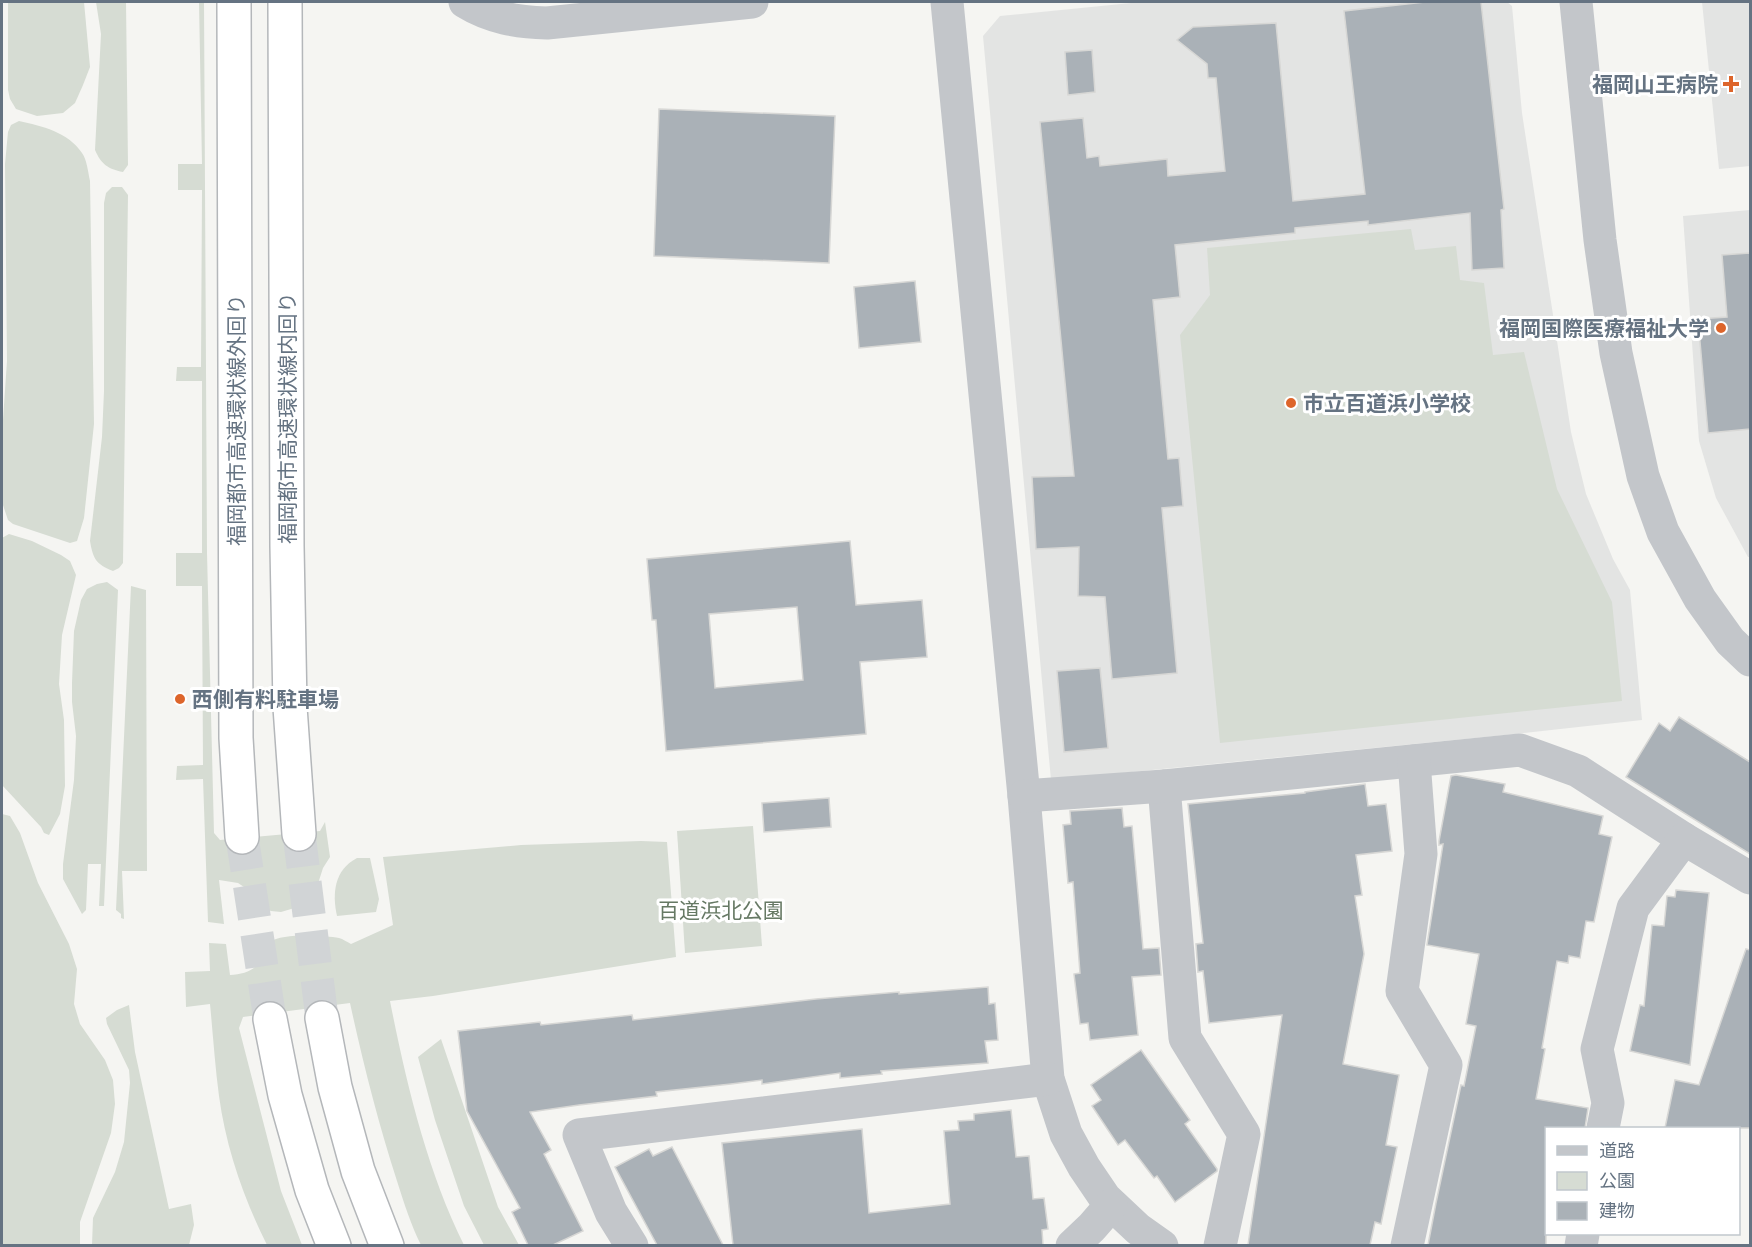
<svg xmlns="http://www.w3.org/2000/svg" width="1752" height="1247" font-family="'Titillium Web','Noto Sans JP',sans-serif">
  <rect width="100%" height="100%" fill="#f5f5f2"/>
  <g fill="#e3e4e3">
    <path d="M 1141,2 L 1507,2 L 1512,6 L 1522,113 L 1571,432 L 1586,494 L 1613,559 L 1630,590 L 1642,720 L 1515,734 L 1051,780 L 983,36 L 1000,16 Z"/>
    <path d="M 1702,2 L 1750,2 L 1750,166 L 1719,169 Z"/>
    <path d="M 1750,210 L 1750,557 L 1748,557 L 1716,498 L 1699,441 L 1683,216 Z"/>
  </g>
  <g fill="#d6dcd3">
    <path d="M 8,2 L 84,2 L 90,67 L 83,85 L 75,103 L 63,113 L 37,116 L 16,109 L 10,99 L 8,90 Z"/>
    <path d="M 96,2 L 126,2 L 128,165 L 123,172 C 108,169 101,164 95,150 L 101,34 Z"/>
    <path d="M 199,2 L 204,2 L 207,553 L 214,833 L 220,840 L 320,831 L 325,822 L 330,857 L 323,868 L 315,893 L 308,904 L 281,912 L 271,911 L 261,907 L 244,887 L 238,883 L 219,880 L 224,924 L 208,922 L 203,779 L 176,780 L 177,766 L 203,765 L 202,586 L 176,586 L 176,553 L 202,553 L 202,381 L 176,381 L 177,367 L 201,367 L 202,190 L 178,190 L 178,164 L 202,164 Z"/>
    <path d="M 19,121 C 42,126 68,132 82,153 C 87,160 88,172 90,181 L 94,424 L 84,518 L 77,541 L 70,543 L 13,524 L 8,520 L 2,502 L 2,434 L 7,361 L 5,164 L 8,132 L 11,125 Z"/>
    <path d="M 112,187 L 122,187 L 128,195 L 123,563 L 119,568 L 113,571 C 96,564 93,559 90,541 L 102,437 L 104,391 L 104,203 L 106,193 Z"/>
    <path d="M 1411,229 L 1415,250 L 1456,246 L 1460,280 L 1484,283 L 1493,355 L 1524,352 L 1557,489 L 1612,602 L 1622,701 L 1220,743 L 1180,335 L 1210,295 L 1207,248 Z"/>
    <path d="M 9,534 L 32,541 L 61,555 L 70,561 L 76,575 L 62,635 L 59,684 L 64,720 L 65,786 L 60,814 L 49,835 L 44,833 L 41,827 L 2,785 L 2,538 Z"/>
    <path d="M 107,582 L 118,590 L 104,906 L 99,906 L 101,864 L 88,864 L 86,910 L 82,914 L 63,879 L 63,864 L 74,780 L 76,736 L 72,702 L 72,683 L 74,631 L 81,600 L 87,589 L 97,584 Z"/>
    <path d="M 131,586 L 146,590 L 147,871 L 122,871 L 124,919 L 121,918 L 121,914 L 116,910 Z"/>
    <path d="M 2,814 L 10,816 L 20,833 L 38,883 L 69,944 L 77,969 L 74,1004 L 80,1024 L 105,1060 L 113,1080 L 115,1104 L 111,1133 L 80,1222 L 80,1245 L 2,1245 Z"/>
    <path d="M 753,826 L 762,946 L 685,953 L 677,831 Z"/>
    <path d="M 641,841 L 667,842 L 676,957 L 433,996 L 390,1001 C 406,1082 427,1171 464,1245 L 421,1245 C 411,1225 404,1203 397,1181 C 378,1122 363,1063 350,1003 L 243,1017 L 239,1028 L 281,1191 L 302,1245 L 267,1245 C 244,1199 226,1148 219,1096 C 215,1066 213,1035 210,1004 L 186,1007 L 185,972 L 210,971 L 209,943 L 226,944 L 230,975 C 245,974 258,970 263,954 C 265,950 266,946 270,942 C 281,933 324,935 339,938 C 343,939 347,942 351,944 L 393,925 L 383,857 L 521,845 Z"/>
    <path d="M 357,858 L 370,858 L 379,899 L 376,912 L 337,916 C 332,894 334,870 357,858 Z"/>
    <path d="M 129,1005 L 135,1052 L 169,1209 L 191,1204 L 194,1225 L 189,1245 L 92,1245 L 93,1218 L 115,1172 L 124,1142 L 130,1083 L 129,1070 L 107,1024 L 106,1018 L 117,1010 Z"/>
    <path d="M 441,1039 L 498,1207 L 519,1245 L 484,1245 L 464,1206 L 435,1120 L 418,1057 Z"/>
  </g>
  <g fill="#aab1b7" stroke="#d7d7d5" stroke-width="1.5" fill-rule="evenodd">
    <path d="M 1425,2 L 1481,2 L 1504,209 L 1501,210 L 1504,268 L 1472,270 L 1470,213 L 1368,225 L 1368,221 L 1295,228 L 1295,233 L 1175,245 L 1180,297 L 1153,300 L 1168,459 L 1179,458 L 1183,506 L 1162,508 L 1177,673 L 1112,679 L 1105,597 L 1078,596 L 1079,547 L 1036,549 L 1032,477 L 1074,476 L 1040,122 L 1083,118 L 1087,158 L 1099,156 L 1100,166 L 1167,159 L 1168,176 L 1225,171 L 1216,78 L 1208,78 L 1207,64 L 1177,40 L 1193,27 L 1276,23 L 1293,201 L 1365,194 L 1344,11 Z"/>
    <path d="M 1092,50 L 1095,92 L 1068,95 L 1065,52 Z"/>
    <path d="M 659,109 L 835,116 L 829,263 L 654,256 Z"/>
    <path d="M 1750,253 L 1750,429 L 1708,433 L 1698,319 L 1727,317 L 1722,255 Z"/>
    <path d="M 915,281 L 921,342 L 859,348 L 854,287 Z"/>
    <path d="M 850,541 L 856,605 L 922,600 L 927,657 L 860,662 L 866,734 L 666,751 L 656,620 L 652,620 L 647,559 ZM 797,607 L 803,680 L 715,688 L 709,614 Z"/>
    <path d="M 1100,668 L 1108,748 L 1064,752 L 1057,671 Z"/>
    <path d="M 1679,717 L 1750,762 L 1750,854 L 1626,777 L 1659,723 L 1670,731 Z"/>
    <path d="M 1456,775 L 1505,784 L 1503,792 L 1603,816 L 1599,834 L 1612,837 L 1594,922 L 1586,921 L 1580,958 L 1569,956 L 1568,963 L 1557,961 L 1542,1048 L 1545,1049 L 1536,1099 L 1588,1108 L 1585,1128 L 1546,1128 L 1546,1245 L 1428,1245 L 1436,1203 L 1461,1085 L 1464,1086 L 1476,1026 L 1466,1024 L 1479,954 L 1427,945 L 1443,844 L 1439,845 L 1439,841 L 1451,776 Z"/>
    <path d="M 1365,784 L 1368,806 L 1386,804 L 1392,851 L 1356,855 L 1362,895 L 1355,896 L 1364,954 L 1343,1064 L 1399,1075 L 1386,1145 L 1397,1147 L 1381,1224 L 1375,1222 L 1370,1245 L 1248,1245 L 1282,1015 L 1209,1023 L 1203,971 L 1198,972 L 1196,944 L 1203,943 L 1188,804 L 1305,793 L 1305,792 Z"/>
    <path d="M 829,798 L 831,827 L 764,832 L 762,803 Z"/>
    <path d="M 1122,808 L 1124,827 L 1132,826 L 1143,949 L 1159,948 L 1161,975 L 1132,977 L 1138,1035 L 1090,1040 L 1088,1023 L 1080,1024 L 1074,974 L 1080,973 L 1073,882 L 1068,883 L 1063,825 L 1071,824 L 1070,811 Z"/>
    <path d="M 1676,890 L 1709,893 L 1690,1065 L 1630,1051 L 1640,1005 L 1644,1006 L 1652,925 L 1664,926 L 1667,896 L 1675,897 Z"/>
    <path d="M 1746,949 L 1750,950 L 1750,1128 L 1665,1128 L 1675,1080 L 1699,1085 Z"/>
    <path d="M 988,987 L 989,1004 L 995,1003 L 998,1040 L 985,1041 L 988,1063 L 881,1071 L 882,1074 L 840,1078 L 840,1073 L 762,1084 L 762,1080 L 731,1084 L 656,1092 L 657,1096 L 579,1105 L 530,1112 L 551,1150 L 544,1154 L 583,1231 L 553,1245 L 528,1245 L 512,1212 L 520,1208 L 467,1111 L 458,1031 L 540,1022 L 541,1025 L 632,1015 L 633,1020 L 816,999 L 899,992 L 899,994 Z"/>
    <path d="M 1141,1050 L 1190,1120 L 1185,1124 L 1217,1169 L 1217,1171 L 1175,1202 L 1157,1176 L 1154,1178 L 1125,1140 L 1118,1145 L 1092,1106 L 1101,1100 L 1091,1085 Z"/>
    <path d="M 1011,1110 L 1016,1157 L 1029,1156 L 1033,1199 L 1044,1198 L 1048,1229 L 1042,1230 L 1043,1245 L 733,1245 L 722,1143 L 862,1129 L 869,1213 L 950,1204 L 944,1131 L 959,1130 L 958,1121 L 974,1120 L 974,1114 Z"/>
    <path d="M 672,1147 L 723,1245 L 657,1245 L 615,1167 L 649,1149 L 653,1156 Z"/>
  </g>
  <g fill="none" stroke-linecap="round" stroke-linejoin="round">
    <g stroke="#d1d4d6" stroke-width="33" stroke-dasharray="33 16" stroke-linecap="butt">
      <path d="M 299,834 L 322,1018"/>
      <path d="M 242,837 L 270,1019"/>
    </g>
    <defs>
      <g id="highway">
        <path d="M 234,2 L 236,738 L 242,837"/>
        <path d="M 285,2 L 287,546 L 290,707 L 299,834"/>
        <path d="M 322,1018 L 335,1087 L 358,1171 L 387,1246"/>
        <path d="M 270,1019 L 285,1095 L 312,1190 L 334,1246"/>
      </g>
    </defs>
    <use href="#highway" stroke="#b4b7ba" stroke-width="36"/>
    <g stroke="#c3c6ca" stroke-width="33">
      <path d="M 465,2 C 491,18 517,22 547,23 L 752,2"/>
      <path d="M 947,2 L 1024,796 L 1048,1079 L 1066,1134 L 1084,1167 L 1105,1198 L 1138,1229 L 1162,1246"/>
      <path d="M 1576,2 L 1600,240 L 1616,353 L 1643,476 L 1663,532 L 1700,599 L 1730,641 L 1750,660"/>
      <path d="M 1164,786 L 1185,1038 L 1244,1134 L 1220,1246"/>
      <path d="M 1024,796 L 1164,786 L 1520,750 L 1578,771 L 1684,839 L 1750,878"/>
      <path d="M 1603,1128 L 1608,1103 L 1597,1049 L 1633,908 L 1684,839"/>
      <path d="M 632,1246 L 611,1212 L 579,1135 L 1048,1079"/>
      <path d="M 1072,1246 L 1092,1227 L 1111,1205"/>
      <path d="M 1407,1246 L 1446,1065 L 1402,991 L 1421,854 L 1414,761"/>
      <path d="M 1581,1246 L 1583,1234"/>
    </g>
    <use href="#highway" stroke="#fff" stroke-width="33"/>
  </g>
  <g fill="#dd652b" stroke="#fff" stroke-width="2">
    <path d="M1728 75h6v6h6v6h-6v6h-6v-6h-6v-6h6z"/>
    <circle cx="1721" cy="328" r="6"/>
    <circle cx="1291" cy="403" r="6"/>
    <circle cx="180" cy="699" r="6"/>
  </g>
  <g text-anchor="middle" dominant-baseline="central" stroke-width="6" stroke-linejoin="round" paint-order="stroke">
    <g font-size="21" font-weight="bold" fill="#657382" stroke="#fff" text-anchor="end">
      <text x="1718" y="84">福岡山王病院</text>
      <text x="1709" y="328">福岡国際医療福祉大学</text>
      <text x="1303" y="403" text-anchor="start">市立百道浜小学校</text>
      <text x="192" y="699" text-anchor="start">西側有料駐車場</text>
    </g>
    <g font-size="21" fill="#657382" stroke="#fff">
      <text transform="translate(287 418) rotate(-90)">福岡都市高速環状線内回り</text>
      <text transform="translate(236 420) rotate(-90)">福岡都市高速環状線外回り</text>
    </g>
    <g font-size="21" fill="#667964" stroke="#fff">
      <text x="721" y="910">百道浜北公園</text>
    </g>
  </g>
  <rect width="1752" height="1247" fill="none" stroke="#657382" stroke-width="6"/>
  <rect x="1545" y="1127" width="195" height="108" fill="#ffffff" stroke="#c1c7cd" stroke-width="1.5"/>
  <rect x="1557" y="1146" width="30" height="9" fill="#c3c6ca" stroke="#c1c7cd" stroke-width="1.5"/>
  <text x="1599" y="1157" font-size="18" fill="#657382">道路</text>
  <rect x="1557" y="1172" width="30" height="18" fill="#d6dcd3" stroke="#c1c7cd" stroke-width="1.5"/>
  <text x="1599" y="1187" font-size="18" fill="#657382">公園</text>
  <rect x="1557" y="1202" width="30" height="18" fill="#aab1b7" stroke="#c1c7cd" stroke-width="1.5"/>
  <text x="1599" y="1217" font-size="18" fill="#657382">建物</text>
</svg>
